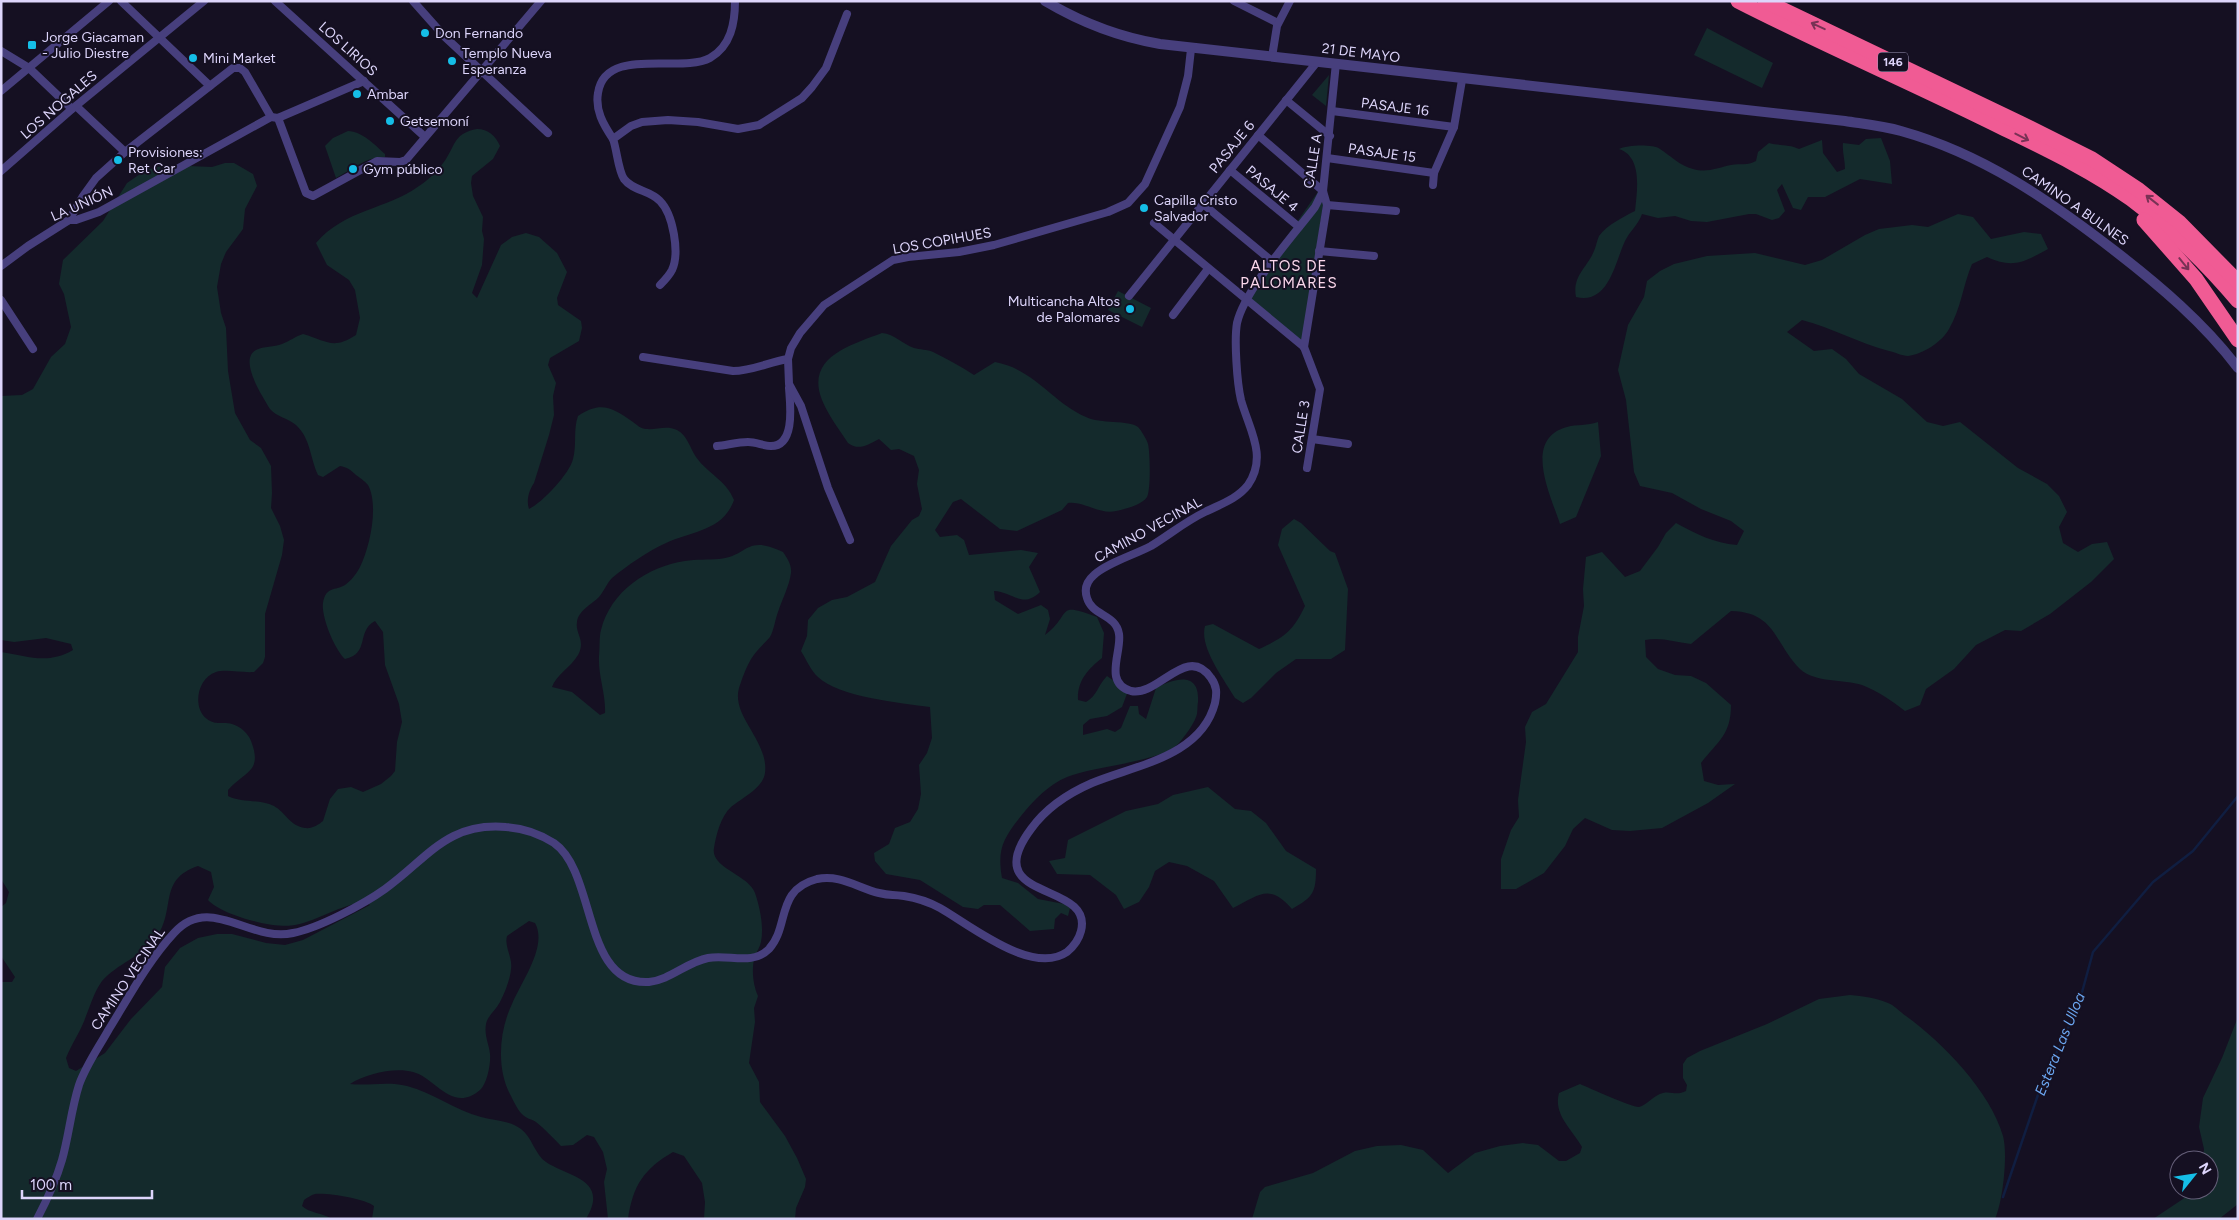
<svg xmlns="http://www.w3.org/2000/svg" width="2239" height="1220" font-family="Figtree,sans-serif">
  <rect width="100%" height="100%" fill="#151022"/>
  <g fill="#142a2c" fill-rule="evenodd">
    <path d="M 1707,28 L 1773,63 L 1762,88 L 1694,55 Z"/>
    <path d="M 1329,75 L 1326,106 L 1312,95 Z"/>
    <path d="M 477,129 C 488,129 496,136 500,146 L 493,159 L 472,176 L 471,183 L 473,196 L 483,217 L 482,231 L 484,239 L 482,265 L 472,293 L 477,298 L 501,245 L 512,237 L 526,233 L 539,237 L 557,253 L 567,272 L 557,298 L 558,305 L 581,321 L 582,328 L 579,341 L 550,358 L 548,365 L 556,383 L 553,396 L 554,415 L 549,435 L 534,483 C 529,490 526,501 529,509 C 542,503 570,473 573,459 C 577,445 573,430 578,416 C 601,401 611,407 633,422 C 637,425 641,429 646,429 C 657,430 666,425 677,430 C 687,435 690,448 696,457 C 708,474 726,480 734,500 C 723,531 692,531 666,543 C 648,551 628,565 612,578 C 607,583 604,591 599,597 C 592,604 578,611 577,622 C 575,634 586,640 578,655 C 571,667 556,675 552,687 L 572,692 L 600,715 L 605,713 C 606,694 598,676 599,656 C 600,648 599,637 601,630 C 611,591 647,567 685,561 C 696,559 708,560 719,559 C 749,556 745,534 783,552 C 787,558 792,565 791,573 C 789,587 782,599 778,612 C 775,620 774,630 770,637 C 766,642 761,646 757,651 C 748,661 743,676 739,688 C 731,716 769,741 765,773 C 763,788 742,798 731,807 C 721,816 716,835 714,848 C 710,868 749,875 755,893 C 760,908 764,926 761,942 C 760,947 757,951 755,956 C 751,968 753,985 758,996 L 754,1008 L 755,1022 L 749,1063 L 759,1082 L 760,1102 L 785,1136 L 797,1158 L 806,1179 L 805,1187 L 796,1208 L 795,1219 L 704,1219 L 705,1202 L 702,1183 L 684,1156 L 673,1152 C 644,1169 633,1185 628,1219 L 608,1219 L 604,1182 L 607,1169 L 603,1152 L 594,1137 L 587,1135 L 573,1145 L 561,1146 C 553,1138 545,1129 536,1122 C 532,1119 527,1119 523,1115 C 518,1111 514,1102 511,1096 C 496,1069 499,1031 512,1004 C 521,982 548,946 535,923 L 529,921 L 507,936 C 504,947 513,958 511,969 C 510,980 505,992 500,1002 C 496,1010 488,1015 486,1024 C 484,1036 489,1044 490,1054 C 491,1064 487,1084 480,1090 C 452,1114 435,1077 413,1072 C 394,1067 366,1074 350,1084 C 369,1086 388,1081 407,1086 C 433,1093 455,1110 481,1117 C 495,1121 509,1120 521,1129 C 532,1137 535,1155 546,1162 C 568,1177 610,1179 586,1219 L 372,1219 L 374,1206 C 367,1199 325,1192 315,1194 C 311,1195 307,1198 304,1200 L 302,1206 C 309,1213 323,1213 332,1219 L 1,1219 L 1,982 L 12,982 L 15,977 L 1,956 L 1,907 L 6,903 L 9,892 L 1,879 L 1,652 C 28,656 47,665 73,650 L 71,644 L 46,638 L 14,642 L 1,640 L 1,396 L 22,395 L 33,389 L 51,357 L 65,344 L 71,327 L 64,294 L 59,284 L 63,260 L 103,221 L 127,183 L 146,170 L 165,165 L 212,167 L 225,163 L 234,163 L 253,174 L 257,186 L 245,209 L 243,229 L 226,252 L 221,264 L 217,287 L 221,313 L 226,328 L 228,371 L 235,413 L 250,440 L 261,448 L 271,466 L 272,493 L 271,508 L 280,526 L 284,540 L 282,555 L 265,614 L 265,657 L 263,663 L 254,672 C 242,673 226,669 216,672 C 197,678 192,708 207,719 C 216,726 223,721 232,724 C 241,727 248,733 251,741 C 263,772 245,771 228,790 L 228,796 C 241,803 260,799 274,806 C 286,813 290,826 305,828 C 312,829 318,825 323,821 L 330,799 L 338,789 L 351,787 L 363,792 L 381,784 L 391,776 L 395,771 L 397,742 L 402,722 L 399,704 L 385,665 L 383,632 L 375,621 C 356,631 370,654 345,659 C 335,650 321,617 323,603 C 326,586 335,591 345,585 C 351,581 357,573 360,567 C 370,547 379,505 368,485 C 365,481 360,478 356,475 C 351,470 347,467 340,466 L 323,477 L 318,475 C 310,458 311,439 296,425 C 288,418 277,417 270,409 C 263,397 238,360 256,350 C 264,346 274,347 282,344 C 290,341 296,336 303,334 C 327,341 333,350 356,335 L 360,318 L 355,290 L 349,280 L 327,265 L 316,243 C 345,209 386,210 419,186 C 429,180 440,168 446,159 C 456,143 455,133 477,129 ZM 198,866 L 211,872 L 214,887 L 208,900 C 223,916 275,929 295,925 C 320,920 339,905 365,902 L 370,905 L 303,940 L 285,945 L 266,943 L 232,934 L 217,934 L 198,938 L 180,948 L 165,967 L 162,987 L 131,1019 L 105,1053 L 76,1071 L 69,1068 L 66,1058 C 72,1043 81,1031 86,1016 C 91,1004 94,992 102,981 C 117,964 142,956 156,938 C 177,909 157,880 198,866 Z"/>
    <path d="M 348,131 C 362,131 376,146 385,154 L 385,157 C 365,157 353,169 336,178 L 325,146 L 333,138 Z"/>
    <path d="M 1881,138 L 1890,161 L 1892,184 L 1860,179 L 1825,197 L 1808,197 L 1801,210 L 1793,208 L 1782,184 L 1777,190 L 1785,211 L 1779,218 L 1772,220 L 1756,214 L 1749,214 L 1707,222 L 1691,221 L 1675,216 L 1658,218 L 1642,214 C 1638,225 1630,231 1625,241 C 1615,262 1609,305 1576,297 C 1572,276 1587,268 1594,251 C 1596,247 1597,240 1599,236 C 1607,225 1623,217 1635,211 C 1637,191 1643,157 1619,149 C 1627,145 1653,144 1660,149 C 1671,156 1680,166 1693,169 C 1707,173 1717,168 1731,165 C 1741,163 1747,166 1756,161 L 1758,152 L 1769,143 C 1779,146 1789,144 1799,149 L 1822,140 L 1823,153 L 1837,172 L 1845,169 C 1845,159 1842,152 1843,143 L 1859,145 L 1866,139 Z"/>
    <path d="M 1322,186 L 1324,199 L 1302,343 L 1246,295 Z"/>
    <path d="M 1958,214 L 1973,217 L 1991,239 L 2024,232 L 2041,234 L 2048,249 C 2024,262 2013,269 1987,257 L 1972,264 C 1963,285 1961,309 1949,329 C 1942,342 1923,354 1908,356 C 1902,356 1895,352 1889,351 C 1859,343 1832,328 1802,320 L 1787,332 L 1814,351 L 1832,349 L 1846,359 L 1859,374 L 1902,399 L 1927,422 L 1943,426 L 1960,422 L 2018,468 L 2047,484 L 2059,496 L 2067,512 L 2059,527 L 2063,543 L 2078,552 L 2092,544 L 2107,542 L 2114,559 L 2091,582 L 2050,614 L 2021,631 L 2005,630 L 1976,645 L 1954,669 L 1926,689 L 1920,705 L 1905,711 C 1892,701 1878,691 1862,685 C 1844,679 1815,683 1800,669 C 1774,643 1776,612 1731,611 L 1691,644 C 1674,642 1662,637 1645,640 L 1646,657 L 1658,669 L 1675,675 L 1691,676 L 1706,683 L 1731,705 C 1731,735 1718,741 1701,763 L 1704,781 L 1718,785 L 1735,784 L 1708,803 L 1662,828 L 1630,831 L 1612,830 L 1585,818 L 1573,829 L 1565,846 L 1544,873 L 1516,889 L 1501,889 L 1501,859 L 1511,830 L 1519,817 L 1518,800 L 1526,742 L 1525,727 L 1532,712 L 1546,704 L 1578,652 L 1578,637 L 1584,606 L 1583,589 L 1586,557 L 1602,552 L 1625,577 L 1640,571 L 1658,547 L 1666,533 L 1676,523 C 1696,534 1714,543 1737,545 L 1744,531 L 1731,521 L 1701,509 L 1672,493 L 1640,486 L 1634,472 L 1626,400 L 1618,370 L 1628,325 L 1644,297 L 1647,281 L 1660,271 L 1674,264 L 1707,256 L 1755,253 L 1805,265 L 1822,260 L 1865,235 L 1879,229 L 1912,225 L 1928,227 Z"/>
    <path d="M 1118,291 L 1151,308 L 1142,327 L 1108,310 Z"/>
    <path d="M 882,333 C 895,334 902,344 914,348 C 920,350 927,349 933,352 C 947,359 960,366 974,375 L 995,362 C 1034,369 1052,402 1086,417 C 1100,424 1129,420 1138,427 C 1141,430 1147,440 1148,444 C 1150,452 1151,490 1147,497 C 1142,505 1125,509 1116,511 C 1100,515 1084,501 1068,503 L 1062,510 L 1017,531 L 1000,529 L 961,499 L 953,502 L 935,530 L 940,537 L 957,535 L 964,540 L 969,555 L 1021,550 L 1038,553 L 1029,567 L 1040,592 C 1023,609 1013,592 994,591 L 995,600 L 1018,614 L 1041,605 L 1048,610 L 1050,619 L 1045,635 C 1073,614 1054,601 1097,617 L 1104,633 L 1102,658 C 1088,669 1077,681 1078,700 L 1086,702 C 1097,696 1098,685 1107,676 L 1128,691 L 1122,707 L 1107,716 L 1090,719 L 1083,725 L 1083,735 L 1107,729 L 1115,732 L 1121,728 L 1130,706 L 1138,706 L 1139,714 L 1146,719 L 1156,688 C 1175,678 1200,671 1198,702 C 1197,707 1198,713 1196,717 C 1193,725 1185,736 1179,743 C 1163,762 1093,766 1067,777 C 1048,785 1034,800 1021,816 C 1003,839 997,849 1002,878 L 1018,883 L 1038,899 L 1064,904 L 1070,908 L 1068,916 L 1061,913 L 1055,919 L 1054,929 L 1030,931 L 1000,905 L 984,905 L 978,909 L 963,907 L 920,880 L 886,874 L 875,861 L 874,853 L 889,844 L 895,828 L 910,822 L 918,809 L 921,794 L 919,765 L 927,753 L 932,738 L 930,707 C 901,703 838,697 818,677 C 811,671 806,659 801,651 L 807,636 L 808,620 L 818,608 L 832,600 L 847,597 L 875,582 L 891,546 L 912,520 L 919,516 L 922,509 L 917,484 L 919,470 L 914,456 L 899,449 L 891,450 L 879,439 C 867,445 859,451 848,443 C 839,429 828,415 822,400 C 805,357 851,345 882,333 Z"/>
    <path d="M 1598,422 L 1601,456 L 1576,517 L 1560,524 C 1551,496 1522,439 1567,427 C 1577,424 1587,426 1598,422 Z"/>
    <path d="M 1294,519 L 1301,523 L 1330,551 L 1335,553 L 1348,589 L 1345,650 L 1331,659 L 1296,659 L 1276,673 L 1251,698 L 1243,703 L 1235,698 C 1224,679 1199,647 1205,626 L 1213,624 L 1259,649 C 1285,637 1293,631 1305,606 L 1278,545 L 1282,529 Z"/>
    <path d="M 1208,787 L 1235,809 L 1251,811 L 1266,823 L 1286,851 L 1316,869 C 1316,893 1313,897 1292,909 C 1269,883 1260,895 1233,908 L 1214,881 L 1187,866 L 1169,862 L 1155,871 L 1149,887 L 1139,902 L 1124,909 L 1116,895 L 1090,875 L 1057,874 L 1049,861 L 1065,858 L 1068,840 L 1126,811 L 1158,804 L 1173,795 Z"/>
    <path d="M 1850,995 C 1863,996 1876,998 1888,1003 C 1894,1005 1900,1012 1906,1016 C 1943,1043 1990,1091 2003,1136 C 2008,1154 2003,1201 1995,1219 L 1252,1219 L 1260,1192 L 1265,1187 L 1313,1173 L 1355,1151 L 1377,1146 L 1401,1145 L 1423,1150 L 1448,1173 L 1475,1153 L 1500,1146 L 1523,1143 L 1538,1145 L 1559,1161 L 1566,1161 L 1580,1153 L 1582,1147 C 1572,1129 1553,1115 1559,1093 L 1580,1084 C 1589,1088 1634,1108 1639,1107 C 1647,1105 1654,1095 1663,1093 C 1671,1091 1677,1096 1686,1091 L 1687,1085 L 1683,1078 L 1683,1064 L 1687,1058 L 1700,1051 L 1767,1024 L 1819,999 Z"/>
    <path d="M 2238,1017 L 2238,1204 L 2219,1219 L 2153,1219 L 2183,1199 L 2193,1190 L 2209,1190 L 2209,1160 L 2203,1160 L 2204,1149 L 2199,1127 L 2203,1098 L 2222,1058 Z"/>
  </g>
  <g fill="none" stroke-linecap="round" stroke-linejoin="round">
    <path stroke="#101e41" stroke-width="2.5" d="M 2003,1197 L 2041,1086 L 2078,1007 L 2093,952 L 2153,882 L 2193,851 L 2238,796"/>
    <g stroke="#473f7d" stroke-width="8">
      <path d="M 121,1 L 210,86"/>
      <path d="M 275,1 L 425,137"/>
      <path d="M 413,1 L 445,37 L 548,133"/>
      <path d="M 1234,1 L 1278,23"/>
      <path d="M 1,51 L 29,68 L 72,109"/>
      <path d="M 1272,57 L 1277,26 L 1290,1"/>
      <path d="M 1,91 L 109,1"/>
      <path d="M 1286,100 L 1330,136"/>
      <path d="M 76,106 L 125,152"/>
      <path d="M 1332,111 L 1454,127"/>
      <path d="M 278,118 L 306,193 L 313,196 L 377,161 L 400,162 L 406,160 L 541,1"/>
      <path d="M 1258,135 L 1323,191"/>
      <path d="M 613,139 C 603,124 595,110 598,93 C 605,45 681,74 710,58 C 731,46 735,23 735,1"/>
      <path d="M 1327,158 L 1434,173"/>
      <path d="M 1230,170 L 1299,227"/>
      <path d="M 1,171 L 72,109 L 204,1"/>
      <path d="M 1433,185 L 1434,173 L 1454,127 L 1462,80"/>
      <path d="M 1203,204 L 1273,262"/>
      <path d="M 1327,205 L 1396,211"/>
      <path d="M 69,220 L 83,196 L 96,178 L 125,152 L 233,68 L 240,68 L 245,72 L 271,117"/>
      <path d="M 1154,223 L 1304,347 L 1320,389 L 1307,468"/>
      <path d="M 1319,251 L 1374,256"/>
      <path d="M 1,266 L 28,246 L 69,220 L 76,220 L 99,212 L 271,117 L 278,118 L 364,81"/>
      <path d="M 660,285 C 664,281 669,276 672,270 C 680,253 673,214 660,201 C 650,190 633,191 624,179 C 618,170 617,150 613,139 L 631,126 L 642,122 L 668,120 L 698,122 L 738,129 L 759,125 L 802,98 L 812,87 L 826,68 L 847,14"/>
      <path d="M 1129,296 L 1317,62"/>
      <path d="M 1,300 L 33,349"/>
      <path d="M 1173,315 L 1208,269"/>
      <path d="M 1304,347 L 1327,205 L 1323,191"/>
      <path d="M 643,357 L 733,371 C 752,371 769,362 788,359"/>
      <path d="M 1312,439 L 1348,444"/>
      <path d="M 717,446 C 727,445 738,442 748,442 C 756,442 764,446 771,446 C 796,446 790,403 789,388"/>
      <path d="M 850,540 L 828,488 L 801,406 L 789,384 L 788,359 L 791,348 L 800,333 L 824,305 L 893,260 L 908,257 L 959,252 L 994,245 L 1108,212 L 1128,203 L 1145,184 L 1180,107 L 1188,76 L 1191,49"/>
      <path d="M 37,1219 C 47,1200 56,1181 62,1160 C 69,1135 71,1110 79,1085 C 86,1065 99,1047 109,1029 C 129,997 148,961 174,933 C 210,893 250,943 293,933 C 319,928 364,904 385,889 C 428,858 447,822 506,827 C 523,828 540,834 554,843 C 597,873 582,986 649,982 C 670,980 687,962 708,958 C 729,954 752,966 769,949 C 790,926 775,890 817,879 C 840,874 858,888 879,893 C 892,896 891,894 904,896 C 917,898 929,902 940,908 C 970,925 1032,976 1067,952 C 1073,947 1079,939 1081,931 C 1094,880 976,903 1031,829 C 1046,808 1069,793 1092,783 C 1135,765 1201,757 1215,703 C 1217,693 1217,686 1211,678 C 1187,643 1158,697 1131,691 C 1103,683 1122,652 1119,634 C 1116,614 1092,616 1087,598 C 1084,589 1087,581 1094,575 C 1107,563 1134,555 1151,546 C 1169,535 1186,521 1205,512 C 1221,504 1237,499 1248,485 C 1268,456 1249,429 1241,400 C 1237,383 1234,340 1237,323 C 1245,289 1293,236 1315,207 L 1323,191 L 1336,63"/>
    </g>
    <path stroke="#473f7d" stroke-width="10" d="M 1045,1 C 1082,23 1118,37 1160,44 L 1845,121 C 1864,124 1883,126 1901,131 C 1983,154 2049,200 2115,251 C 2159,285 2204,323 2238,368"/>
    <g stroke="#f05b94" stroke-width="15">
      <path d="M 1738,1 C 1826,46 1917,85 2005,129 C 2048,150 2092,171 2131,199 C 2171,229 2206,263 2238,301"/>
      <path d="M 1765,1 L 2020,123 L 2092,159 L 2139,190 L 2179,222 L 2238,282"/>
      <path d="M 2144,220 L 2196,279 L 2238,340"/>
    </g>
  </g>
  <defs><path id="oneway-shaft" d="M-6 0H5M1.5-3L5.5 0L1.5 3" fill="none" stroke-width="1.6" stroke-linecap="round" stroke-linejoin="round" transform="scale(1.25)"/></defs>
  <g stroke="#783255">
    <use href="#oneway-shaft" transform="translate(1818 26) rotate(-155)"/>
    <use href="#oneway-shaft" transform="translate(2022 137) rotate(27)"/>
    <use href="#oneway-shaft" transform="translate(2152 200) rotate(-142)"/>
    <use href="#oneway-shaft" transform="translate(2184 264) rotate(51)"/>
  </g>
  <g fill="#15bee7" stroke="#151022" stroke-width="2">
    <circle cx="425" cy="33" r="5"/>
    <rect x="27" y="40" width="10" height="10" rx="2.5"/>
    <circle cx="193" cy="58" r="5"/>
    <circle cx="452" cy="61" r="5"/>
    <circle cx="357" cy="94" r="5"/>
    <circle cx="390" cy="121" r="5"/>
    <circle cx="118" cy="160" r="5"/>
    <circle cx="353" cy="169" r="5"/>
    <circle cx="1144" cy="208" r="5"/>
    <circle cx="1130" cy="309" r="5"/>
  </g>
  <g text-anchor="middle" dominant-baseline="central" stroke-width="4" stroke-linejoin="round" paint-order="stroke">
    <rect fill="#151022" stroke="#a19aba" stroke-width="1" x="1878" y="52.5" width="30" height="19" rx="4"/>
    <g font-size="12" font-weight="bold" fill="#ddd5fb">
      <text x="1893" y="62">146</text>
    </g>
    <g font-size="14" fill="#ddd5fb" stroke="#151022" text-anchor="start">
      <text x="435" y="33">Don Fernando</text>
      <text x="42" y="37">Jorge Giacaman<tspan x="42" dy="16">- Julio Diestre</tspan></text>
      <text x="462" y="53">Templo Nueva<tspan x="462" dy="16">Esperanza</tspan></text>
      <text x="203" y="58">Mini Market</text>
      <text x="367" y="94">Ambar</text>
      <text x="400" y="121">Getsemoní</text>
      <text x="128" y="152">Provisiones:<tspan x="128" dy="16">Ret Car</tspan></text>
      <text x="363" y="169">Gym público</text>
      <text x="1154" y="200">Capilla Cristo<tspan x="1154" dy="16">Salvador</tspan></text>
      <text x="1120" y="301" text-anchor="end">Multicancha Altos<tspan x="1120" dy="16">de Palomares</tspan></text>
    </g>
    <g font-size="14" fill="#ddd5fb" stroke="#151022">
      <text transform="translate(348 49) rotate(42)">LOS LIRIOS</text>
      <text transform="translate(1361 53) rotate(7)">21 DE MAYO</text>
      <text transform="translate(59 105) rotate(-41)">LOS NOGALES</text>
      <text transform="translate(1395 107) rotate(7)">PASAJE 16</text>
      <text transform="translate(1232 147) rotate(-51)">PASAJE 6</text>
      <text transform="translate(1382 153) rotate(8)">PASAJE 15</text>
      <text transform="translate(1313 161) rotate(-81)">CALLE A</text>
      <text transform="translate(1272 189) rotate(40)">PASAJE 4</text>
      <text transform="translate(82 204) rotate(-24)">LA UNIÓN</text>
      <text transform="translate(2075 206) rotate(35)">CAMINO A BULNES</text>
      <text transform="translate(942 241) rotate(-10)">LOS COPIHUES</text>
      <text transform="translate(1301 427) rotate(-81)">CALLE 3</text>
      <text transform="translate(1148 530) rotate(-29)">CAMINO VECINAL</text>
      <text transform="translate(128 979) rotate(-56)">CAMINO VECINAL</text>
    </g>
    <g font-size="15" letter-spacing="1" fill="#fbd7eb" stroke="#151022">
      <text x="1289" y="266">ALTOS DE<tspan x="1289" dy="17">PALOMARES</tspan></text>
    </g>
    <g font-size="15" font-style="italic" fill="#6ca7f2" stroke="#151022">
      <text transform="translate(2060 1044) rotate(-68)">Estera Las Ulloa</text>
    </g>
  </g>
  <rect width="2239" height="1220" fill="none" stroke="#ddd5fb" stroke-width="5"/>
  <g transform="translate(2194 1175) rotate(60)"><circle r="24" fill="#151022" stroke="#655f79"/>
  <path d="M0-4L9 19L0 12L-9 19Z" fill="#15bee7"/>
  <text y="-8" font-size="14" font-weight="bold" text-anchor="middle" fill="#ddd5fb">N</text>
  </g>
  <path d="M22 1190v8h130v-8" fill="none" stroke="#ddd5fb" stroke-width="2.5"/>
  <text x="30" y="1190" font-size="15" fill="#ddd5fb" stroke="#151022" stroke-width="4" paint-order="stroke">100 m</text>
</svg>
